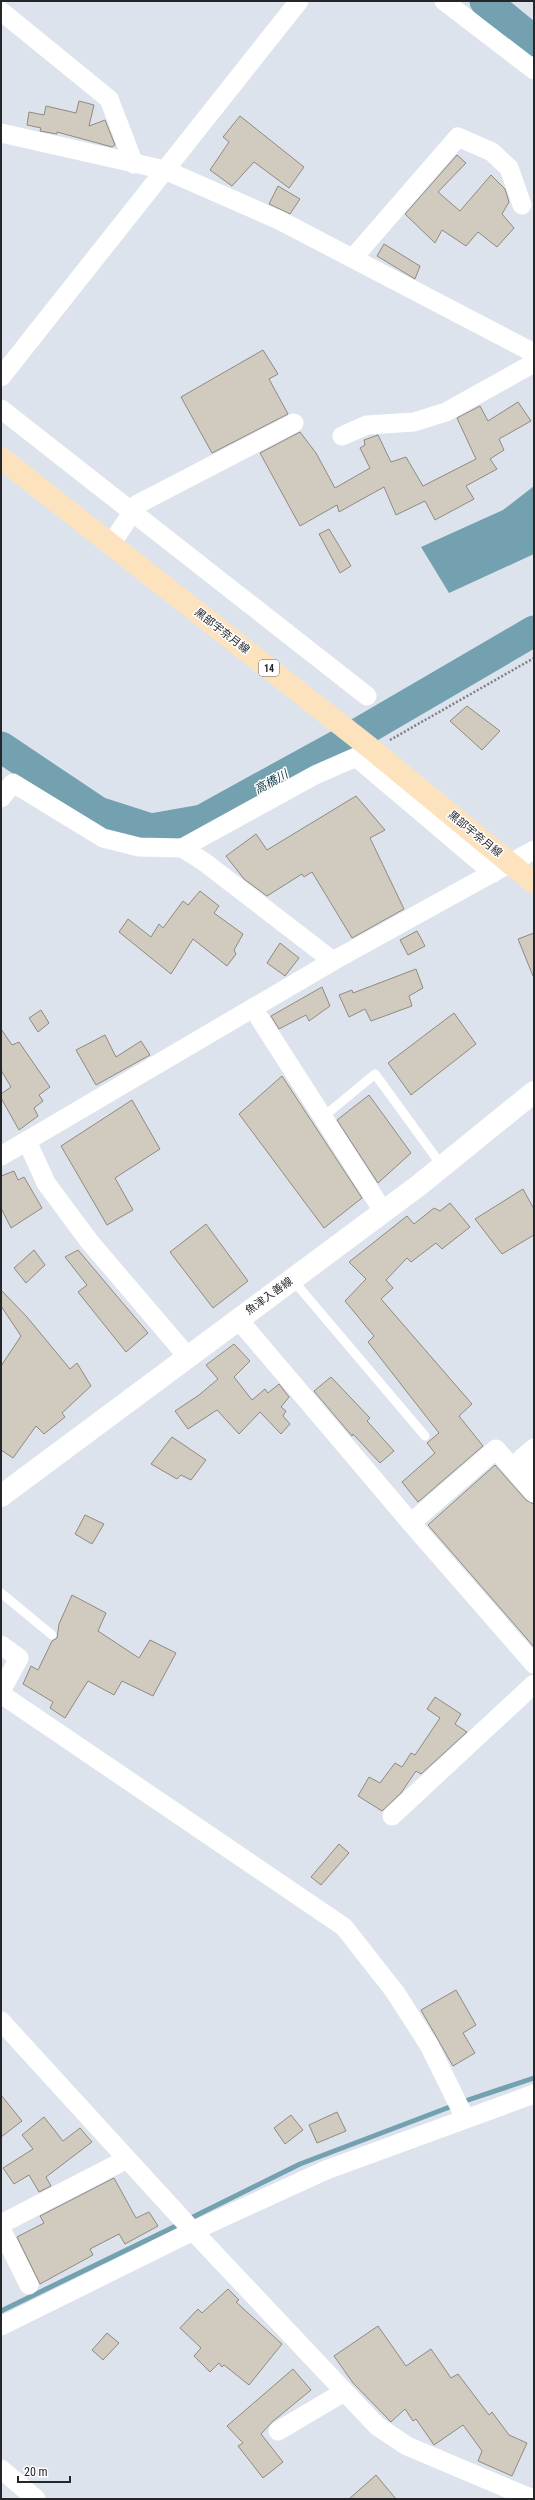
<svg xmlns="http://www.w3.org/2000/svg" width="535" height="2500" font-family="'Roboto Condensed','Noto Sans JP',sans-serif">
  <rect width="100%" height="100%" fill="#dde3ed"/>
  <path fill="#73a1b0" d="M 534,486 L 534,554 L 449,593 L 421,547 L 503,510 Z"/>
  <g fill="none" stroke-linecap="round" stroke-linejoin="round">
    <g stroke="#73a1b0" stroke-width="5">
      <path d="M 462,2102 L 534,2078"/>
      <path d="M 189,2219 L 300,2164 L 455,2105"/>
      <path d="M 1,2311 L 182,2223"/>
    </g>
    <g stroke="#73a1b0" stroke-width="31">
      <path d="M 485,1 L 534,41"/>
      <path d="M 1,747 L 98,812 L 151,829 L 202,820 L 342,743 L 534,631"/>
    </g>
  </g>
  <g fill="#d0cabf" stroke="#908a80">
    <path d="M 79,101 L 94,105 L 89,126 L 105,120 L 115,145 L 112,147 L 57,132 L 57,134 L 40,131 L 41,128 L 27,125 L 29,112 L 44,115 L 46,106 L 76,113 Z"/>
    <path d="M 240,116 L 304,167 L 289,188 L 254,162 L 232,186 L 210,170 L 229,142 L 223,137 Z"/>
    <path d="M 457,155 L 466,163 L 438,192 L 460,211 L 491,175 L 505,189 L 509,202 L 502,214 L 514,228 L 497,247 L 478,232 L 466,246 L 442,230 L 435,243 L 405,214 Z"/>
    <path d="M 278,186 L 300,199 L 290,214 L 269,204 Z"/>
    <path d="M 384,244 L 420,266 L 415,279 L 377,256 Z"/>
    <path d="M 263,350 L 278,374 L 269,379 L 288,414 L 212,453 L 181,397 Z"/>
    <path d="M 518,402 L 531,421 L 499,439 L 504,450 L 490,459 L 497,469 L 466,486 L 474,499 L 435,520 L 425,501 L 396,515 L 384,487 L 339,512 L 337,505 L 300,526 L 260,453 L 300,432 L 316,453 L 335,488 L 370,468 L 360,448 L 365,445 L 364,440 L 378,435 L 391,462 L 406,457 L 423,486 L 476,459 L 457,418 L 480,406 L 488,421 Z"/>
    <path d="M 329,529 L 351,566 L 340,573 L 319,534 Z"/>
    <path d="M 467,706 L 500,731 L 482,750 L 450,721 Z"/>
    <path d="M 356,796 L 385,830 L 370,838 L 404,909 L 352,938 L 312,872 L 304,877 L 302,874 L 267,896 L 244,879 L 226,856 L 256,834 L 267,850 Z"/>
    <path d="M 200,891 L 219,906 L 214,913 L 243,934 L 234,950 L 236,954 L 227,966 L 193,939 L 171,974 L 119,932 L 128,919 L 151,937 L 159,924 L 163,928 L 183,901 L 188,905 Z"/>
    <path d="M 417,931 L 425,946 L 408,955 L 400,940 Z"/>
    <path d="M 534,933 L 534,976 L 533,976 L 518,939 Z"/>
    <path d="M 280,943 L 299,958 L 285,976 L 267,963 Z"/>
    <path d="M 416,969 L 423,988 L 409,996 L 412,1006 L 371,1021 L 365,1009 L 349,1017 L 339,995 L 352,990 L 353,993 Z"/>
    <path d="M 322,987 L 330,1006 L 309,1021 L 306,1015 L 279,1029 L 271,1016 Z"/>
    <path d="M 41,1010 L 49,1023 L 38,1032 L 29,1018 Z"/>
    <path d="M 454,1013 L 476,1044 L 411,1095 L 388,1063 Z"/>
    <path d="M 1,1029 L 12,1045 L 19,1042 L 50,1087 L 39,1095 L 43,1101 L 34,1108 L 38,1116 L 19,1130 L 1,1098 L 1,1094 L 11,1087 L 1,1070 Z"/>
    <path d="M 105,1035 L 116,1057 L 141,1041 L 150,1055 L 96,1085 L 76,1050 Z"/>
    <path d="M 282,1076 L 362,1198 L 324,1228 L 239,1114 Z"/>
    <path d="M 369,1095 L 411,1153 L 378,1183 L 337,1120 Z"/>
    <path d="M 132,1100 L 160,1149 L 115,1178 L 133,1210 L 107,1225 L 61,1146 Z"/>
    <path d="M 14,1171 L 18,1180 L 24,1177 L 42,1208 L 11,1228 L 1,1208 L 1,1176 Z"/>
    <path d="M 523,1189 L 534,1209 L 534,1235 L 502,1254 L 475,1219 Z"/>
    <path d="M 450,1203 L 470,1227 L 442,1249 L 436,1243 L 411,1262 L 407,1258 L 386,1280 L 393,1288 L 381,1299 L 472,1404 L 459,1416 L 483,1446 L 418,1502 L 402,1482 L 435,1453 L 427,1443 L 439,1433 L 368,1342 L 374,1336 L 345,1301 L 366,1279 L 349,1262 L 407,1216 L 414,1224 L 434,1208 L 440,1211 Z"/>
    <path d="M 206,1224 L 248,1281 L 213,1308 L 170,1252 Z"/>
    <path d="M 34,1250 L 45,1265 L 26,1283 L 14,1268 Z"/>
    <path d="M 78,1250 L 148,1333 L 126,1352 L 78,1292 L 87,1285 L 65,1257 Z"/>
    <path d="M 1,1290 L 27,1317 L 70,1369 L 77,1363 L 91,1386 L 62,1413 L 65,1417 L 44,1434 L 36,1426 L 13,1458 L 1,1450 L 1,1366 L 21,1336 L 1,1306 Z"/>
    <path d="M 234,1344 L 250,1361 L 234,1377 L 252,1400 L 265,1389 L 268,1393 L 279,1384 L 289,1397 L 281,1407 L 286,1411 L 283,1416 L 290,1424 L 281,1434 L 260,1412 L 239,1434 L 217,1410 L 188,1429 L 175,1411 L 199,1395 L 218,1379 L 206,1365 Z"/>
    <path d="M 331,1377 L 370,1418 L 367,1421 L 394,1451 L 380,1463 L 353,1434 L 352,1436 L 314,1391 Z"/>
    <path d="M 172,1437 L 206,1460 L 191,1480 L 181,1475 L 177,1479 L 151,1464 Z"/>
    <path d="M 495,1465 L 526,1500 L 534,1504 L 534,1647 L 428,1525 Z"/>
    <path d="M 85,1515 L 104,1524 L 92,1544 L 75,1534 Z"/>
    <path d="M 72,1595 L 106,1613 L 98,1631 L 139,1658 L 150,1640 L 176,1653 L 153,1696 L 122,1681 L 114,1695 L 88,1681 L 65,1718 L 50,1708 L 53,1702 L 23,1684 L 31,1666 L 38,1670 L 52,1641 L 57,1638 L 59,1624 Z"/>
    <path d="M 435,1697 L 461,1714 L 455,1724 L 467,1732 L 421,1774 L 416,1771 L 401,1793 L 382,1811 L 358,1796 L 369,1777 L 380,1783 L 395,1763 L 402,1767 L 411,1753 L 415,1755 L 440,1718 L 427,1709 Z"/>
    <path d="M 339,1844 L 349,1853 L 321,1885 L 311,1877 Z"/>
    <path d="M 456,1990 L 476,2025 L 463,2033 L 475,2053 L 453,2066 L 421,2010 Z"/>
    <path d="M 1,2095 L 22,2121 L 1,2137 Z"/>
    <path d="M 337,2112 L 346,2131 L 317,2143 L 309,2125 Z"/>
    <path d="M 291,2115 L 303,2130 L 285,2144 L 274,2128 Z"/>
    <path d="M 44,2117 L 63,2141 L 80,2128 L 92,2142 L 46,2177 L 51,2186 L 39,2192 L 29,2175 L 14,2184 L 3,2168 L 33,2149 L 22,2135 Z"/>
    <path d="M 114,2178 L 136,2218 L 149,2212 L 158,2226 L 125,2244 L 119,2234 L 90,2249 L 93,2255 L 40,2284 L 17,2237 L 44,2223 L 40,2216 Z"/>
    <path d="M 228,2289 L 239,2300 L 236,2302 L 282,2344 L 249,2385 L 224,2365 L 222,2367 L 219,2363 L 210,2372 L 194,2356 L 201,2348 L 180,2328 L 198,2309 L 202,2313 Z"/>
    <path d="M 378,2326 L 406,2366 L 431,2349 L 451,2378 L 458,2374 L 489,2415 L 492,2412 L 509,2435 L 527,2443 L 512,2476 L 478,2461 L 482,2451 L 463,2425 L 434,2445 L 416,2419 L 413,2421 L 405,2409 L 391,2422 L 353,2383 L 334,2356 Z"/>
    <path d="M 107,2333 L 119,2343 L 103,2360 L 92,2350 Z"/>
    <path d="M 293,2369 L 311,2390 L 272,2422 L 261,2434 L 283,2462 L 263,2478 L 238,2446 L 243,2443 L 227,2426 Z"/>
    <path d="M 376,2475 L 396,2499 L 349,2499 Z"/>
  </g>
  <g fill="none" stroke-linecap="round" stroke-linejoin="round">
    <path stroke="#7c7f86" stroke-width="2.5" stroke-dasharray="2 2" stroke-linecap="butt" d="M 390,740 L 534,658"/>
    <g stroke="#fff" stroke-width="9">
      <path d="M 323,1117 L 375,1074 L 442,1166"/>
      <path d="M 292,1279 L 425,1436"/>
      <path d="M 1,1593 L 52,1635"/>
    </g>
    <g stroke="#fff" stroke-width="19">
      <path d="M 444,1 L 534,70"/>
      <path d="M 1,11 L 109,99 L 134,164"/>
      <path d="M 1,133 L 165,170 L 279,220 L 534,353"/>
      <path d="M 353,258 L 458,137 L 492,152 L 509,168 L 522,205"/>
      <path d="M 1,377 L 299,1"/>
      <path d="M 1,409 L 367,696"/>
      <path d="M 342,436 L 367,425 L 414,422 L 446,412 L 534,363"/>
      <path d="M 111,544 L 138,504 L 294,423"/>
      <path d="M 1,798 L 13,783 L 103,838 L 139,847 L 182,848 L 203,861 L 333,961"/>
      <path d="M 182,848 L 315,775 L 356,757 L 493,873"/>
      <path d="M 253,1008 L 383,1211"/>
      <path d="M 27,1141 L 46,1183 L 89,1241 L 187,1356"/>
      <path d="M 1,1156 L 333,961 L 534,850"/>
      <path d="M 238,1319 L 411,1523"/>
      <path d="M 534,1448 L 522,1458 L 534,1472"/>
      <path d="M 534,1493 L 496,1449 L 411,1523 L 534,1664"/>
      <path d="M 1,1645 L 19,1658 L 1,1691"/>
      <path d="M 1,1694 L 344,1927 L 395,1992 L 429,2045 L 465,2118"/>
      <path d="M 392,1816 L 534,1684"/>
      <path d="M 1,2021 L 193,2231 L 377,2426 L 407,2446 L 533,2499"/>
      <path d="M 1,2224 L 127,2159"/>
      <path d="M 1,2229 L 29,2285"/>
      <path d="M 1,2326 L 193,2231 L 326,2170 L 534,2094"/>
      <path d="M 278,2431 L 344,2392"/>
      <path d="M 1,2469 L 36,2499"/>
    </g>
    <path stroke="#fff" stroke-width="22" d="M 1,1496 L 418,1186 L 534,1092"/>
    <path stroke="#fde2be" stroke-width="22" d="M 1,458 L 369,747 L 534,883"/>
  </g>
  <g text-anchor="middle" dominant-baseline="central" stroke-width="3" stroke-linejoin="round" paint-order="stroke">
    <rect fill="#fff" stroke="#66676a" stroke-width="1" x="259" y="660" width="20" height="16" rx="3"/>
    <g font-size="10" font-weight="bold" fill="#24262a">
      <text x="269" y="668">14</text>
    </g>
    <g font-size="11" fill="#24262a" stroke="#fff">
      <text transform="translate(222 631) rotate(38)">黒部宇奈月線</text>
      <text transform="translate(475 834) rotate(39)">黒部宇奈月線</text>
      <text transform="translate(269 1296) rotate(-36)">魚津入善線</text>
    </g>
    <g font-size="12" font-style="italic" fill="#103a46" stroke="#fff">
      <text transform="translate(271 782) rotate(-29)">高橋川</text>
    </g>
  </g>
  <rect width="535" height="2500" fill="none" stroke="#24262a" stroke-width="4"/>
  <path d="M18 2476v6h52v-6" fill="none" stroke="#24262a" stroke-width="2"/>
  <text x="24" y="2476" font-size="12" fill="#24262a" stroke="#ffffff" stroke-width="3" paint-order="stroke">20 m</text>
</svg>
